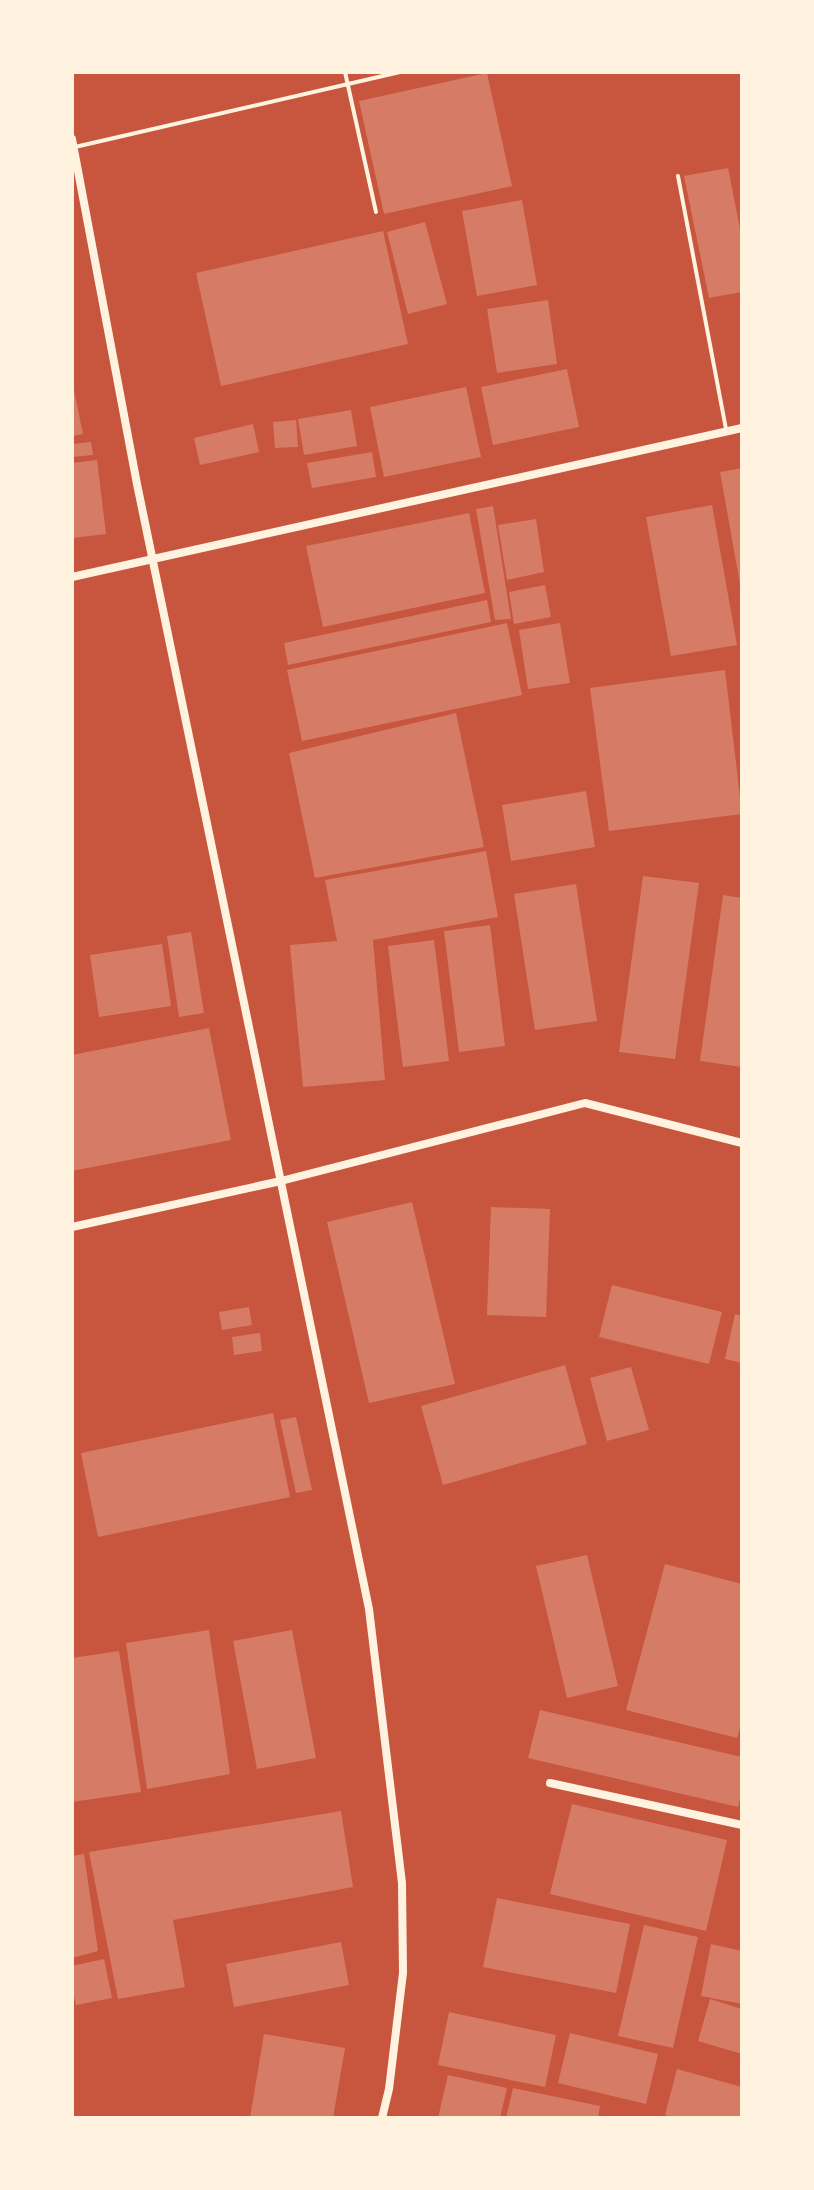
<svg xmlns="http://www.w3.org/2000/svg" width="814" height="2190" font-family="'Noto Sans',sans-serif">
  <rect width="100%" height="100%" fill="#c8553d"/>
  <g fill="#d67c66">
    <path d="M 487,73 L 512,186 L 384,214 L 359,101 Z"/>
    <path d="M 728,168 L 742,239 L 742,292 L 709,298 L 684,176 Z"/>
    <path d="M 522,200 L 537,285 L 477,296 L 462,211 Z"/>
    <path d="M 425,222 L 447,304 L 408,314 L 387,232 Z"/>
    <path d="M 383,231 L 408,344 L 221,386 L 196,273 Z"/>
    <path d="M 548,300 L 557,364 L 497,373 L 487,309 Z"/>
    <path d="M 567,369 L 579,427 L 493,445 L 481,387 Z"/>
    <path d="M 72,381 L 83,434 L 72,436 Z"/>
    <path d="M 466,387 L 481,457 L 384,477 L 370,407 Z"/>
    <path d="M 351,410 L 357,446 L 304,455 L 298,419 Z"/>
    <path d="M 296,420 L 298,447 L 275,448 L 273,422 Z"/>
    <path d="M 253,424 L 259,452 L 200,465 L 194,438 Z"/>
    <path d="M 91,442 L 93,455 L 72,457 L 72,444 Z"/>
    <path d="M 372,452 L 376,477 L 312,488 L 307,463 Z"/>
    <path d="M 97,460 L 106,534 L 72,538 L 72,463 Z"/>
    <path d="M 742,468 L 742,584 L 740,584 L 720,472 Z"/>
    <path d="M 712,505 L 737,645 L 671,656 L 646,517 Z"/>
    <path d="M 493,506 L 511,619 L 495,620 L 476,509 Z"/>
    <path d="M 469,513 L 485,593 L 323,627 L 306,546 Z"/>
    <path d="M 536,519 L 544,572 L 507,580 L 498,525 Z"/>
    <path d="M 545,585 L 551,617 L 514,624 L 509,592 Z"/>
    <path d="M 487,600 L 491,622 L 288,665 L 284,643 Z"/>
    <path d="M 507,623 L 522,695 L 302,741 L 287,670 Z"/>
    <path d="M 560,623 L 570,683 L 528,689 L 519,630 Z"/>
    <path d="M 725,670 L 742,814 L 609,831 L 590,688 Z"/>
    <path d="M 456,713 L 484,847 L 315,878 L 289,753 Z"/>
    <path d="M 586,791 L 595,847 L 511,861 L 502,805 Z"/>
    <path d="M 486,851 L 498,917 L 373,940 L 385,1080 L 303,1087 L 290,945 L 337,941 L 325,880 Z"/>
    <path d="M 643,876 L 699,883 L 675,1059 L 619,1052 Z"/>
    <path d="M 576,884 L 597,1021 L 535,1030 L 514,894 Z"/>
    <path d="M 723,895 L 742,898 L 742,1067 L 700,1061 Z"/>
    <path d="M 490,925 L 505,1046 L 459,1052 L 444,931 Z"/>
    <path d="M 191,932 L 204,1013 L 179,1017 L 167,936 Z"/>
    <path d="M 434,940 L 449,1061 L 403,1067 L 388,946 Z"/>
    <path d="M 162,944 L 171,1006 L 99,1017 L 90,955 Z"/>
    <path d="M 209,1028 L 231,1140 L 72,1171 L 72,1055 Z"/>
    <path d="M 412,1202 L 455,1384 L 369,1403 L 327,1222 Z"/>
    <path d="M 491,1207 L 550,1209 L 546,1317 L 487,1315 Z"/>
    <path d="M 612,1285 L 722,1312 L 709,1364 L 599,1337 Z"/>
    <path d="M 249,1307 L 252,1325 L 222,1330 L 219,1312 Z"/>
    <path d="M 735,1314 L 742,1316 L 742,1363 L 725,1359 Z"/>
    <path d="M 260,1333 L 262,1351 L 234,1355 L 232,1337 Z"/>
    <path d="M 565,1365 L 587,1444 L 443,1485 L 421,1406 Z"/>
    <path d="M 631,1367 L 649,1430 L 607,1441 L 590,1378 Z"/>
    <path d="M 273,1413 L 290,1497 L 98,1537 L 81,1453 Z"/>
    <path d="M 296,1417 L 312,1490 L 296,1493 L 280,1420 Z"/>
    <path d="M 587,1555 L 618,1686 L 567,1698 L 536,1566 Z"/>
    <path d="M 665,1564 L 742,1584 L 742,1721 L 737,1738 L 626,1710 Z"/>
    <path d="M 209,1630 L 230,1774 L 147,1789 L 126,1643 Z"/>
    <path d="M 292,1630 L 316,1758 L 257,1769 L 233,1641 Z"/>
    <path d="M 119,1651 L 141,1792 L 72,1802 L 72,1658 Z"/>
    <path d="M 540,1710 L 742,1757 L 742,1789 L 738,1807 L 528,1758 Z"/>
    <path d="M 572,1804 L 727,1840 L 706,1931 L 550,1894 Z"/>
    <path d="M 341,1811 L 353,1887 L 173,1920 L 185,1987 L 118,1999 L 89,1852 Z"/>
    <path d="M 84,1854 L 98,1951 L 72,1958 L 72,1856 Z"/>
    <path d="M 497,1898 L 630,1924 L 616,1993 L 483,1967 Z"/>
    <path d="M 644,1925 L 698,1937 L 673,2048 L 618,2036 Z"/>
    <path d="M 341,1942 L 349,1985 L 234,2007 L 226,1964 Z"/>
    <path d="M 711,1944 L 742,1951 L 742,2004 L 701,1996 Z"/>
    <path d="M 104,1959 L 112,1998 L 76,2005 L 72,1986 L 72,1966 Z"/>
    <path d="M 710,1999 L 742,2009 L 742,2054 L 698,2041 Z"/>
    <path d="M 449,2012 L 556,2035 L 545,2087 L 438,2065 Z"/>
    <path d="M 570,2033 L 658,2054 L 646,2104 L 558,2083 Z"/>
    <path d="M 264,2034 L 345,2048 L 333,2118 L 250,2118 Z"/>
    <path d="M 677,2069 L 742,2087 L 742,2118 L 676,2118 L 665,2115 Z"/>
    <path d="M 448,2075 L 507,2088 L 500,2118 L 438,2118 Z"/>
    <path d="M 513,2088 L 600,2106 L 598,2118 L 506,2118 Z"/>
  </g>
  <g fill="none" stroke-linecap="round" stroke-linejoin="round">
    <g stroke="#fff3e0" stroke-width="4">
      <path d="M 345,72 L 376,212"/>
      <path d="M 75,147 L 400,72"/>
      <path d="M 678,176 L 726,429"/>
    </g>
    <g stroke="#fff3e0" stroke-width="8">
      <path d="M 72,139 L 137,484 L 369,1609 L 402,1883 L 403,1973 L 389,2089 L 382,2118"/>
      <path d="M 72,577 L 742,428"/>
      <path d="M 72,1227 L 281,1181 L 585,1103 L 742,1143"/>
      <path d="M 550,1783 L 742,1825"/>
    </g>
  </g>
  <rect width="814" height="2190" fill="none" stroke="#fff3e0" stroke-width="148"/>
</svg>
